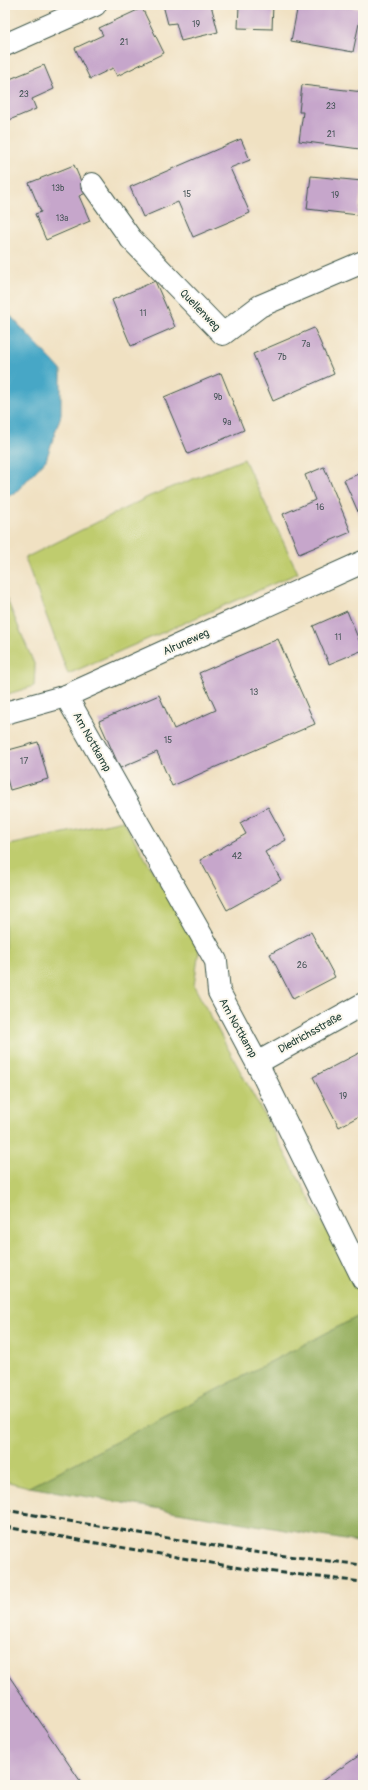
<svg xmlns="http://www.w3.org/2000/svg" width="368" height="1790" font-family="Pangolin,sans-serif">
  <rect width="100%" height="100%" fill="#fbf7ec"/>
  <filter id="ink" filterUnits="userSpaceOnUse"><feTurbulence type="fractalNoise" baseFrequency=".025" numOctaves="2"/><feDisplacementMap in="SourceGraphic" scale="8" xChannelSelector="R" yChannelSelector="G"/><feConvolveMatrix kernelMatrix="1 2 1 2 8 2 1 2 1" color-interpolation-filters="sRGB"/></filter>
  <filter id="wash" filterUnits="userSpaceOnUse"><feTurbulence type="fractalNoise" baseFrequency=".012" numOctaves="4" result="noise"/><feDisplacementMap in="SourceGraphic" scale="16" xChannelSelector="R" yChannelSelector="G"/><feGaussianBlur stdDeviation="0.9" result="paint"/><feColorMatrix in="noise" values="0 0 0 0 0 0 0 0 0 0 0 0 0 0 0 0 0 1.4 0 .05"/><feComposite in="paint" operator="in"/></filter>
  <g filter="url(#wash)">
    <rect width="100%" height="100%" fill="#f0e1c2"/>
    <g fill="#bfcc6e" stroke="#6f8451">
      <path d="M 244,459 L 298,573 L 68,674 L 25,558 L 150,496 Z"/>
      <path d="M 5,595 L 35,666 L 34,686 L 5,695 Z"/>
      <path d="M 123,820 L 199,950 L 194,986 L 363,1297 L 363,1314 L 29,1487 L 5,1481 L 5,846 Z"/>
    </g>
    <path fill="#97b061" stroke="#5b764a" d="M 363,1314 L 363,1543 L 29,1487 Z"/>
    <path fill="#47a7c6" stroke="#33727d" d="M 5,310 L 61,370 L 61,415 L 46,460 L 14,494 L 5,495 Z"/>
    <g id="blocks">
      <g fill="#c6a6cb">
        <path d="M 163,5 L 211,5 L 218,32 L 181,41 L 176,23 L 168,24 Z"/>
        <path d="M 239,5 L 273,5 L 272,29 L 238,28 Z"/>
        <path d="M 298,5 L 339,5 L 362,9 L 353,52 L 291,41 Z"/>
        <path d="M 142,8 L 164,53 L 117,76 L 113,68 L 90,79 L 75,48 L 103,35 L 99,28 Z"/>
        <path d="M 44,65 L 54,89 L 32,99 L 36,109 L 7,121 L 5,115 L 5,81 Z"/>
        <path d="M 302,85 L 363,92 L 360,120 L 363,121 L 363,128 L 360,149 L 299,141 L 303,112 L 299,112 Z"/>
        <path d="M 241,139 L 250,160 L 230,168 L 250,213 L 193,237 L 178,202 L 143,217 L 130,187 Z"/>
        <path d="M 74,165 L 86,193 L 79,196 L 90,221 L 46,240 L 35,214 L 41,212 L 29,183 Z"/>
        <path d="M 311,176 L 362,181 L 358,215 L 307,209 Z"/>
        <path d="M 155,281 L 175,327 L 131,346 L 112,300 Z"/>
        <path d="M 314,328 L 334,374 L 273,401 L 253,354 Z"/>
        <path d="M 221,373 L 244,430 L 188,454 L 164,397 Z"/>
        <path d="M 324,467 L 351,532 L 299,554 L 283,514 L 315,500 L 305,475 Z"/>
        <path d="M 363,472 L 363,523 L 344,480 Z"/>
        <path d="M 347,611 L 363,650 L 329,664 L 313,626 Z"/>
        <path d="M 278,639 L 315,724 L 172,786 L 157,752 L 120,768 L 99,721 L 159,695 L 174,729 L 216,710 L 199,673 Z"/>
        <path d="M 38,742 L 48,779 L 10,790 L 5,772 L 5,751 Z"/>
        <path d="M 268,807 L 286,840 L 265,852 L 281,880 L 227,910 L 200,860 L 246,834 L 240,823 Z"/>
        <path d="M 311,932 L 335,977 L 293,999 L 270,954 Z"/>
        <path d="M 363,1051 L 363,1114 L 339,1127 L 313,1077 Z"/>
        <path d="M 5,1670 L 83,1785 L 5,1785 Z"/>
        <path d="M 363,1753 L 363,1785 L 316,1785 Z"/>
      </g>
    </g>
  </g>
  <g filter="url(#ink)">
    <use href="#blocks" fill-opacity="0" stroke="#3e5649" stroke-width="1"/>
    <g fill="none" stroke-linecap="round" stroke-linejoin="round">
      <defs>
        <g id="minor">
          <path d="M 5,45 L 95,5"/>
          <path d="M 92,184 L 131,239 L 223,334 L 260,306 L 363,262"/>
          <path d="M 66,696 L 216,961 L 219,992 L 257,1063 L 363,1279"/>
          <path d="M 5,713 L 66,696 L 363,562"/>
          <path d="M 257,1063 L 363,1004"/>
        </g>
      </defs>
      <use href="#minor" stroke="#3e5649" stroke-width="24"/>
      <use href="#minor" stroke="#fff" stroke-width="22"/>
      <g stroke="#1f3d34" stroke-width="3" stroke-dasharray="6 3" stroke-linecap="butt">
        <path d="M 5,1510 L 244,1551 L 363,1565"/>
        <path d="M 5,1527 L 240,1568 L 363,1582"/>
      </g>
    </g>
  </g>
  <g text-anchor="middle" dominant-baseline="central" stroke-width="4" stroke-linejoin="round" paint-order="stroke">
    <g font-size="9" fill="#49575a">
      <text x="196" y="24">19</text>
      <text x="124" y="42">21</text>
      <text x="24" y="94">23</text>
      <text x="331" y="106">23</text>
      <text x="331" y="134">21</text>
      <text x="58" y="188">13b</text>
      <text x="187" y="194">15</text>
      <text x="335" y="195">19</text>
      <text x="62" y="218">13a</text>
      <text x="143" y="313">11</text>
      <text x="306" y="344">7a</text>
      <text x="282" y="357">7b</text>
      <text x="218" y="397">9b</text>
      <text x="227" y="422">9a</text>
      <text x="320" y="507">16</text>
      <text x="338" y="637">11</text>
      <text x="254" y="692">13</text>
      <text x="168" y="740">15</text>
      <text x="24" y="761">17</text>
      <text x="237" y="856">42</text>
      <text x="302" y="965">26</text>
      <text x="343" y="1096">19</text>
    </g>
    <g font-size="11" fill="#1f3d34" stroke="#fbf7ec">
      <text transform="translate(200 310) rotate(46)">Quellenweg</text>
      <text transform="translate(186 642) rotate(-24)">Alruneweg</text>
      <text transform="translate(92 742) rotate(61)">Am Nottkamp</text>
      <text transform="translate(238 1028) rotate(61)">Am Nottkamp</text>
      <text transform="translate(310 1033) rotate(-29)">Diedrichsstraße</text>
    </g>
  </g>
  <rect width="368" height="1790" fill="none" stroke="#fbf7ec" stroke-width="20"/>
</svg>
